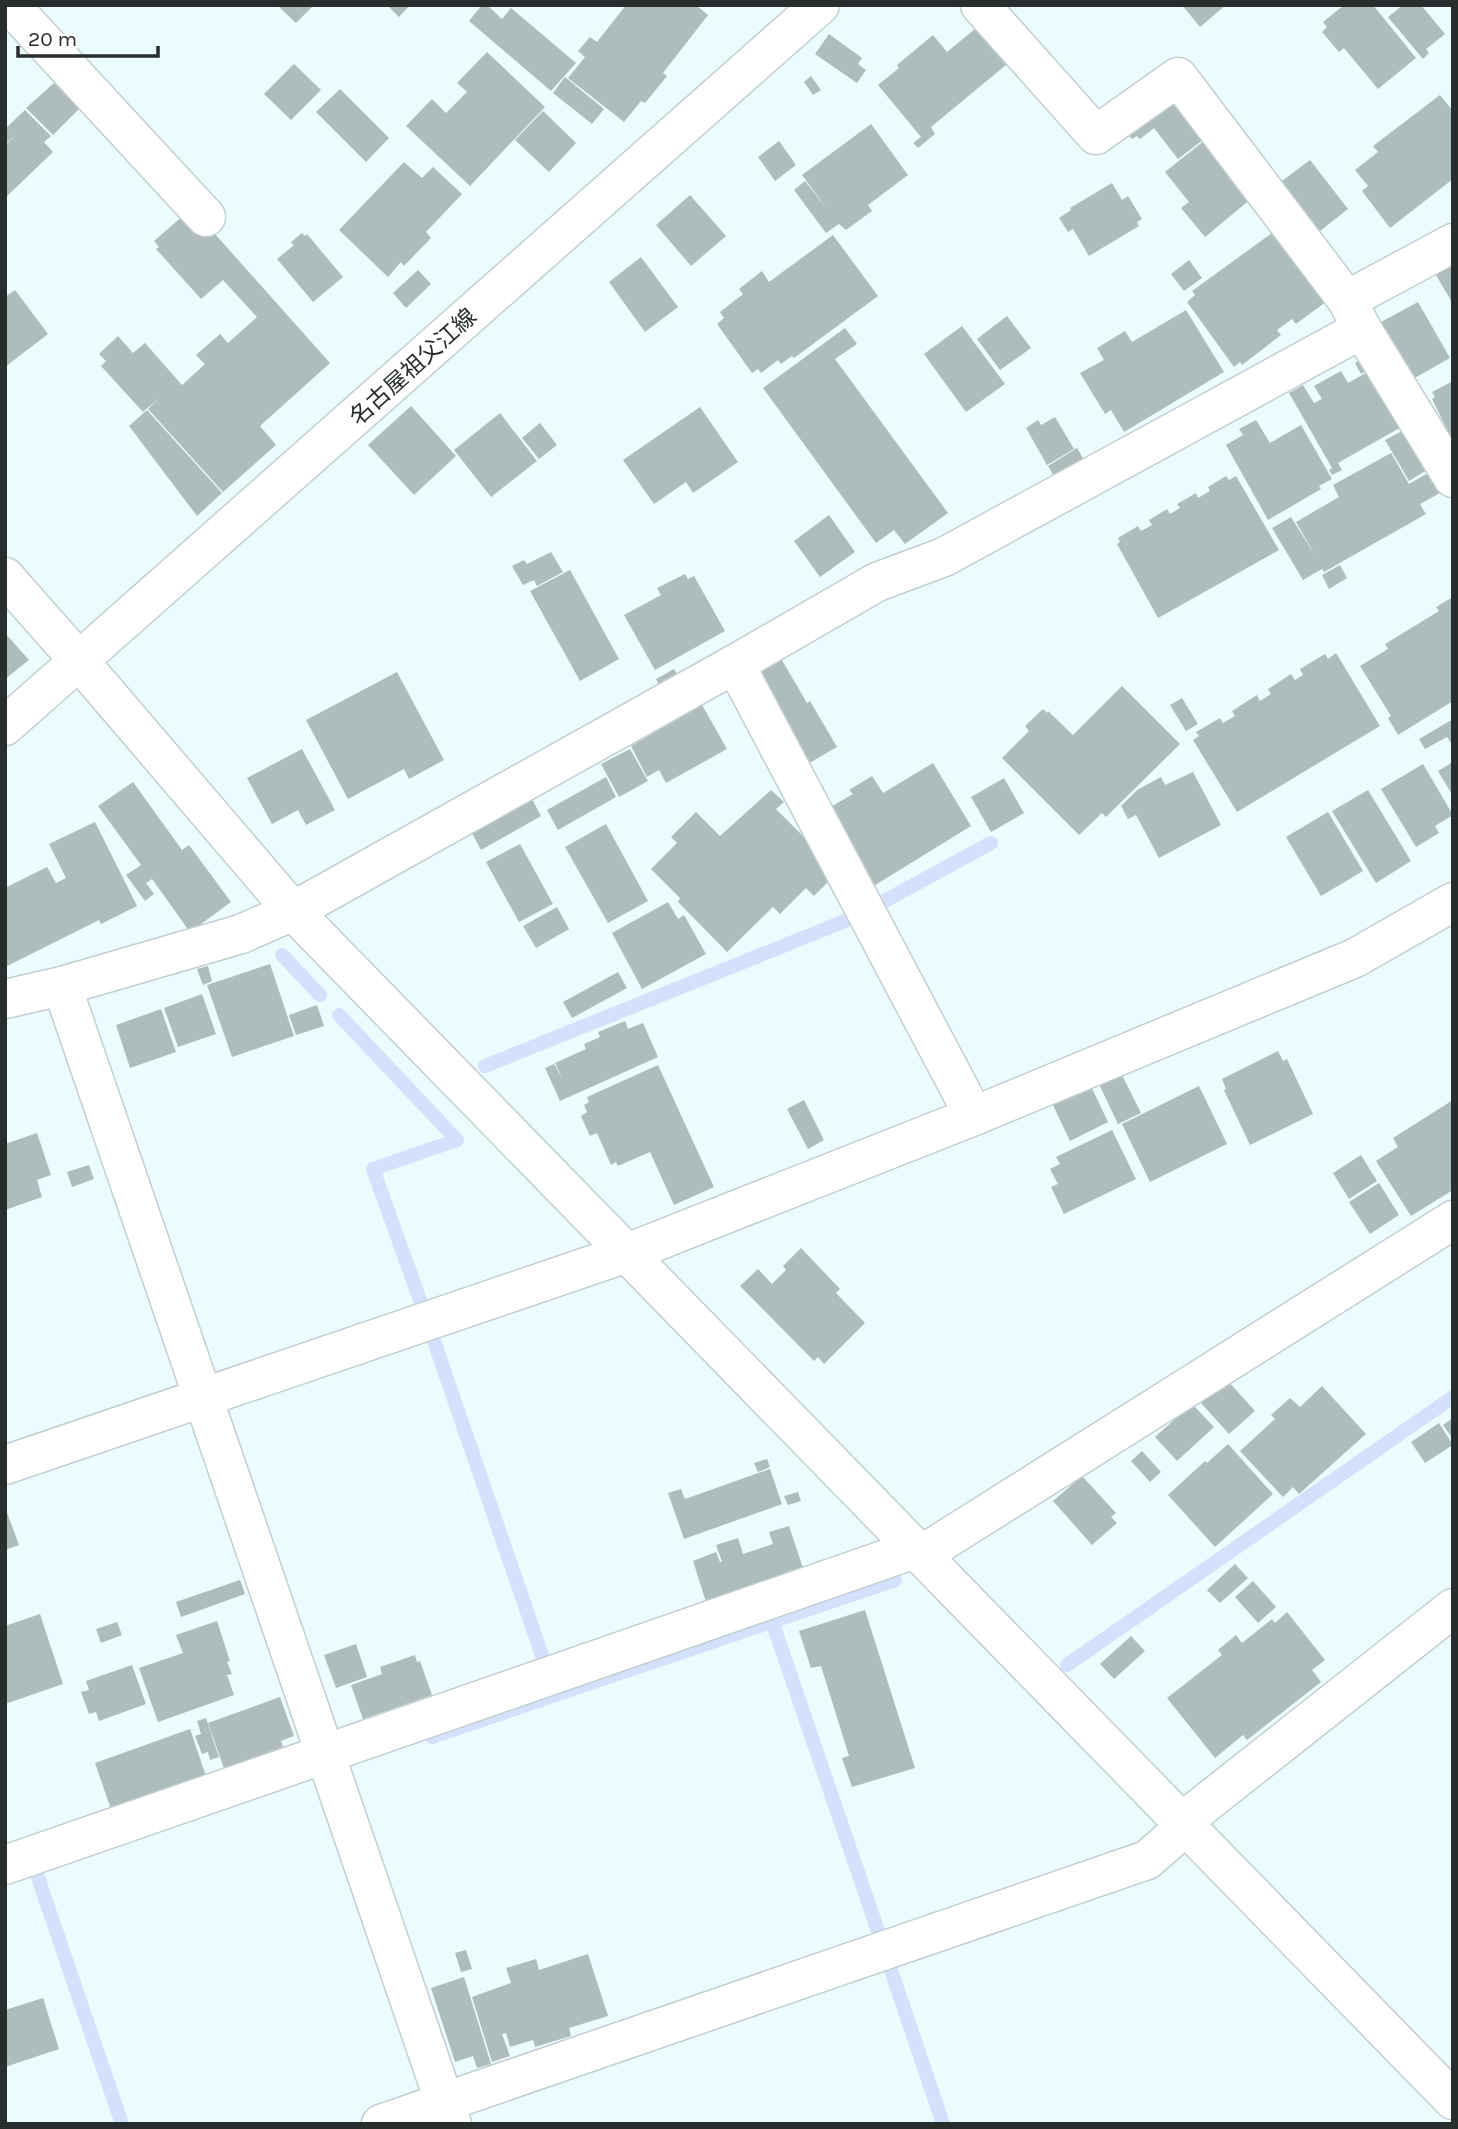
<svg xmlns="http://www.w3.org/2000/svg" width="1458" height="2129" font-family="Karla,'Noto Sans JP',sans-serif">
  <rect width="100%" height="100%" fill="#ecfbfe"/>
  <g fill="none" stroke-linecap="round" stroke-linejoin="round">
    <g stroke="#d4e0fc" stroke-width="14">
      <path d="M 879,904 L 991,843"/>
      <path d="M 282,955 L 320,995"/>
      <path d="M 339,1015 L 457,1140 L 373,1169 L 421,1303"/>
      <path d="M 485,1066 L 855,917"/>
      <path d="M 434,1341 L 546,1667"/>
      <path d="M 772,1621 L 879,1934"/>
      <path d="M 1067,1665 L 1453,1397"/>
      <path d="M 432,1737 L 895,1580"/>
      <path d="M 36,1872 L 122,2124"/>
      <path d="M 890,1967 L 943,2124"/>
    </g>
  </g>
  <g fill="#aebcbb">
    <path d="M 277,5 L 314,5 L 296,23 Z"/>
    <path d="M 387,5 L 410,5 L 399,17 Z"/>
    <path d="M 482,5 L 487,5 L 502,19 L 511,8 L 576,63 L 551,91 L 469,21 Z"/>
    <path d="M 626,5 L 696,5 L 708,15 L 663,73 L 667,76 L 645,103 L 641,101 L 624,122 L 568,78 L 585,57 L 578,51 L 590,37 L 597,42 Z"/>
    <path d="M 1182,5 L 1226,5 L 1200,27 Z"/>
    <path d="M 1344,5 L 1373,5 L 1416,58 L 1378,89 L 1344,48 L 1339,52 L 1322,32 L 1327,27 L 1323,22 Z"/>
    <path d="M 1403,5 L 1421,5 L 1445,34 L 1426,49 L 1429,53 L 1423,59 L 1388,17 Z"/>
    <path d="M 981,24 L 1012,60 L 931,127 L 935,134 L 918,148 L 913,143 L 921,137 L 878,85 L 899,68 L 897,65 L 933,35 L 947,52 Z"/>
    <path d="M 829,34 L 862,58 L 858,64 L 866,70 L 857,83 L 815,54 Z"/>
    <path d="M 487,52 L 545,107 L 470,186 L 406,126 L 432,99 L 446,113 L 467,92 L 457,83 Z"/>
    <path d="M 294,64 L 321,90 L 291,120 L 264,94 Z"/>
    <path d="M 811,76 L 821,90 L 813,95 L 804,82 Z"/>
    <path d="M 565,77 L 604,109 L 592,124 L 553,93 Z"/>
    <path d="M 54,83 L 79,109 L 53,135 L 26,108 Z"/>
    <path d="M 340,89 L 389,138 L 366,162 L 316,112 Z"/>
    <path d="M 1440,95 L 1453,111 L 1453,179 L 1390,228 L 1362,191 L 1368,186 L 1355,170 L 1378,152 L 1373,146 Z"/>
    <path d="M 1180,100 L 1208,136 L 1178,159 L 1154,128 L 1140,139 L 1137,136 L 1132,139 L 1125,131 Z"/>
    <path d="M 25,110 L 51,136 L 44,142 L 53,152 L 5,198 L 5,145 L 18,133 L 5,144 L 5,129 Z"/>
    <path d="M 543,111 L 576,143 L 549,172 L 515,140 Z"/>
    <path d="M 871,124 L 908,175 L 868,205 L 872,211 L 846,230 L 839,224 L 826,233 L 794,190 L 805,181 L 827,209 L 802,175 Z"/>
    <path d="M 1205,140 L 1252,198 L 1205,237 L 1181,208 L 1189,202 L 1165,172 Z"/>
    <path d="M 779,141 L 796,165 L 775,181 L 758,157 Z"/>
    <path d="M 1310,160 L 1348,209 L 1320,231 L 1282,181 Z"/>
    <path d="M 404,162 L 422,178 L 433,167 L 462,194 L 426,232 L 431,238 L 404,266 L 401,262 L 388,277 L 339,230 Z"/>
    <path d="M 1112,183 L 1122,200 L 1128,196 L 1142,219 L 1137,222 L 1139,226 L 1089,256 L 1073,229 L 1068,232 L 1059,218 L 1071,210 L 1070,208 Z"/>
    <path d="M 690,195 L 726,236 L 691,266 L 656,225 Z"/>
    <path d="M 185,214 L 207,225 L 330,363 L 260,426 L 276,445 L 223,492 L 148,409 L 159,398 L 143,412 L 101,366 L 106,361 L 99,354 L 118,336 L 133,353 L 145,343 L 182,385 L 205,364 L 196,355 L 220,334 L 228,343 L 257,317 L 223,280 L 201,299 L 156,249 L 159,247 L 154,241 Z"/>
    <path d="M 1279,228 L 1327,301 L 1296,324 L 1292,319 L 1277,330 L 1281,335 L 1242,365 L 1240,362 L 1234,367 L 1187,302 L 1195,295 L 1192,291 Z"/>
    <path d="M 302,233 L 305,236 L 307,234 L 343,277 L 313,302 L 277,259 L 294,245 L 291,242 Z"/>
    <path d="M 833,235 L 878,296 L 794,358 L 792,356 L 781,364 L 778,360 L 761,373 L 758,369 L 752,373 L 717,324 L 724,318 L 720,312 L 743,294 L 739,289 L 762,271 L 769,282 Z"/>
    <path d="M 641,257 L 678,307 L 645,332 L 609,282 Z"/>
    <path d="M 1189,260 L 1202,278 L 1184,291 L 1171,274 Z"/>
    <path d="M 1453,265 L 1453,304 L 1436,275 Z"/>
    <path d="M 418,270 L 431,284 L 406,308 L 393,293 Z"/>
    <path d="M 15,290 L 48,334 L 5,367 L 5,297 Z"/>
    <path d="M 1418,302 L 1450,358 L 1413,379 L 1381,322 Z"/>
    <path d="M 1186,310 L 1224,372 L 1124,432 L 1111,410 L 1105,414 L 1080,373 L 1104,360 L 1097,348 L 1125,331 L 1132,342 Z"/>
    <path d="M 1007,316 L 1031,348 L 1000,370 L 977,339 Z"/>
    <path d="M 962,326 L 1005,384 L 966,412 L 924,354 Z"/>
    <path d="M 845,328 L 857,344 L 835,359 L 948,513 L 905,544 L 894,530 L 876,543 L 763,388 Z"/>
    <path d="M 1364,358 L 1371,368 L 1361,374 L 1355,363 Z"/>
    <path d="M 1371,370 L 1403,426 L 1338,463 L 1342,470 L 1332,475 L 1329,470 L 1332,468 L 1289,393 L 1303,385 L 1314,403 L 1322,399 L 1314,386 L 1341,371 L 1348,383 Z"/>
    <path d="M 1453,381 L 1453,442 L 1432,399 L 1435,397 L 1432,392 Z"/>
    <path d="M 411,406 L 456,456 L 414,495 L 368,445 Z"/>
    <path d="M 700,407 L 738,462 L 693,493 L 686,482 L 654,504 L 623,460 Z"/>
    <path d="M 147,410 L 222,493 L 197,516 L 129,426 Z"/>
    <path d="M 500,413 L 537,461 L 491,497 L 454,450 Z"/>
    <path d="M 1055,417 L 1074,449 L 1047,465 L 1026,428 L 1038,420 L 1041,425 Z"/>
    <path d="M 1256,420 L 1270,443 L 1301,425 L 1332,479 L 1319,486 L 1321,489 L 1268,520 L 1226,445 L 1243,435 L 1239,429 Z"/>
    <path d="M 540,423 L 557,445 L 539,459 L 522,438 Z"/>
    <path d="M 1408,428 L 1430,468 L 1409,481 L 1385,440 Z"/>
    <path d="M 1077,448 L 1085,462 L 1056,479 L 1048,466 Z"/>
    <path d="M 1391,453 L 1409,484 L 1428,473 L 1440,493 L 1420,504 L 1426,514 L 1324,572 L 1322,569 L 1303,580 L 1272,528 L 1291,517 L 1316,557 L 1296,522 L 1339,497 L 1333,485 Z"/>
    <path d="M 1226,476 L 1229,480 L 1236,476 L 1279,550 L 1158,618 L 1117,544 L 1120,542 L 1118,538 L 1138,526 L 1141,531 L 1152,525 L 1149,520 L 1167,509 L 1170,514 L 1180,508 L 1177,504 L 1196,493 L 1198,498 L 1210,491 L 1208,487 Z"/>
    <path d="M 829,515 L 855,552 L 820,577 L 794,541 Z"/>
    <path d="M 551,552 L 563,572 L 537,586 L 534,580 L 523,585 L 512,566 L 524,560 L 527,564 Z"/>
    <path d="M 1340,565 L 1347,578 L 1329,589 L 1322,575 Z"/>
    <path d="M 570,570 L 619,659 L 580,681 L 530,591 Z"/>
    <path d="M 685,574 L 688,579 L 694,576 L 725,631 L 655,670 L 624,615 L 661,595 L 657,588 Z"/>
    <path d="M 1453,597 L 1453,701 L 1398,735 L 1388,718 L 1391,716 L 1360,666 L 1388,649 L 1385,644 L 1439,611 L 1436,607 Z"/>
    <path d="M 5,633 L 29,660 L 5,679 Z"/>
    <path d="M 1336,653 L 1380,726 L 1237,812 L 1193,740 L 1199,736 L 1196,732 L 1220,718 L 1223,723 L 1235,716 L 1232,711 L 1257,695 L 1260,701 L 1271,694 L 1268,689 L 1291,674 L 1295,680 L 1303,675 L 1300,669 L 1325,654 L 1328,659 Z"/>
    <path d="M 779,655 L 807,703 L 810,701 L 837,747 L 806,765 L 752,671 Z"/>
    <path d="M 674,669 L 680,679 L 662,690 L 656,679 Z"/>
    <path d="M 397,672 L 444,760 L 409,779 L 404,769 L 348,799 L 306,720 Z"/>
    <path d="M 1122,686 L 1180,744 L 1106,817 L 1102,813 L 1079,835 L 1002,758 L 1029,731 L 1025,726 L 1043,709 L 1047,713 L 1048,711 L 1073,735 Z"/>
    <path d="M 1182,698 L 1198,724 L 1186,731 L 1170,705 Z"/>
    <path d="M 702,705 L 727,749 L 666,783 L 659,770 L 647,777 L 631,746 Z"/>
    <path d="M 1453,719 L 1453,746 L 1447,737 L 1425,749 L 1419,739 Z"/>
    <path d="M 302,749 L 335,810 L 306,825 L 298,810 L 272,824 L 247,778 Z"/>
    <path d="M 630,749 L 648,781 L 619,797 L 601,764 Z"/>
    <path d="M 1453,762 L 1453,796 L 1438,771 Z"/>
    <path d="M 933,763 L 971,826 L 872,887 L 827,809 L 853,794 L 849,790 L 872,776 L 883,793 Z"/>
    <path d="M 1423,764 L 1453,815 L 1435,826 L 1439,833 L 1416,847 L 1381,789 Z"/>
    <path d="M 1193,772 L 1221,825 L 1159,858 L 1136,815 L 1128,819 L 1121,806 L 1137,790 L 1161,777 L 1165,785 Z"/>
    <path d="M 606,777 L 616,797 L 558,830 L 547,810 Z"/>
    <path d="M 1004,778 L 1024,813 L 991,832 L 971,797 Z"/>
    <path d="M 133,782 L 182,850 L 189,845 L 231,902 L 190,932 L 152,879 L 146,883 L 154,894 L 145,901 L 126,875 L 141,865 L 98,806 Z"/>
    <path d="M 771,790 L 784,802 L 776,809 L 815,848 L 812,851 L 835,875 L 814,896 L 806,888 L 780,914 L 773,907 L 727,952 L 678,902 L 680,898 L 651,869 L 677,843 L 671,837 L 696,812 L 720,836 Z"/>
    <path d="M 1368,790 L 1411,861 L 1376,883 L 1332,811 Z"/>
    <path d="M 532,799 L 541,816 L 481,850 L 472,833 Z"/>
    <path d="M 1328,812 L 1363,871 L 1321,896 L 1286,837 Z"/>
    <path d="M 95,822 L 137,906 L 101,924 L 99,920 L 5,967 L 5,888 L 47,867 L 56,883 L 66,878 L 49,844 Z"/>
    <path d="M 606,824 L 648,901 L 608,923 L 565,847 Z"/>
    <path d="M 520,844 L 553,904 L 519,922 L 486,862 Z"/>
    <path d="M 668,902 L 678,919 L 684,915 L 706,954 L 642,989 L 612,933 Z"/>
    <path d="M 557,907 L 569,929 L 536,948 L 523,926 Z"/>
    <path d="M 270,964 L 294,1036 L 232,1057 L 207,985 Z"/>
    <path d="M 208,966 L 212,981 L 203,985 L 197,969 Z"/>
    <path d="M 618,972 L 627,988 L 572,1018 L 563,1002 Z"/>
    <path d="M 202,994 L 216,1034 L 178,1047 L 164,1008 Z"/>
    <path d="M 317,1005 L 324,1026 L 296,1035 L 289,1015 Z"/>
    <path d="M 161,1009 L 176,1052 L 130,1068 L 116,1025 Z"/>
    <path d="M 625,1021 L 628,1029 L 643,1023 L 658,1057 L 560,1101 L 545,1068 L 554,1064 L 563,1079 L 555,1063 L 586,1049 L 584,1044 L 600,1037 L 598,1032 Z"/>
    <path d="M 1278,1051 L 1283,1061 L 1287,1059 L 1313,1114 L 1250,1145 L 1224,1090 L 1226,1089 L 1222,1079 Z"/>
    <path d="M 658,1065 L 714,1187 L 674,1205 L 650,1152 L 618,1166 L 616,1162 L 611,1165 L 597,1133 L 590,1136 L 581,1116 L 587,1112 L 584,1105 L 589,1102 L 587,1097 Z"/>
    <path d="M 1120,1071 L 1141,1113 L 1118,1124 L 1098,1082 Z"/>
    <path d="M 1090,1084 L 1108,1122 L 1070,1141 L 1052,1103 Z"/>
    <path d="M 1199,1086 L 1227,1144 L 1150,1182 L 1122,1124 Z"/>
    <path d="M 804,1100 L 824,1140 L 808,1149 L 787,1109 Z"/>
    <path d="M 1453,1100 L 1453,1190 L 1411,1216 L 1376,1161 L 1398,1147 L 1393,1138 Z"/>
    <path d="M 1112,1130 L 1136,1179 L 1064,1214 L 1051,1187 L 1058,1184 L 1050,1169 L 1060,1164 L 1056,1157 Z"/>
    <path d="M 37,1133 L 51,1175 L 37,1180 L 42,1197 L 5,1210 L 5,1144 Z"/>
    <path d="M 1361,1155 L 1377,1181 L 1349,1199 L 1333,1173 Z"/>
    <path d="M 89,1165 L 94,1179 L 72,1187 L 67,1172 Z"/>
    <path d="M 1379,1183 L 1399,1215 L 1370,1234 L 1349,1202 Z"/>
    <path d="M 801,1248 L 840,1289 L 836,1293 L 865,1323 L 824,1364 L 818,1357 L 814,1361 L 740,1286 L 758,1269 L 772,1284 L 786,1270 L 783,1266 Z"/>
    <path d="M 1227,1380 L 1255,1411 L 1229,1434 L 1201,1403 Z"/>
    <path d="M 1322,1386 L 1366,1434 L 1299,1494 L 1293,1487 L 1283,1497 L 1240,1451 L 1275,1419 L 1271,1415 L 1290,1398 L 1300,1407 Z"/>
    <path d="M 1192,1404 L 1214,1427 L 1177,1461 L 1155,1437 Z"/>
    <path d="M 1453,1418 L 1453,1439 L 1443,1425 Z"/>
    <path d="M 1439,1423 L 1453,1445 L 1425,1463 L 1411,1442 Z"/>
    <path d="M 1228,1444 L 1273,1494 L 1215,1547 L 1168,1495 L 1205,1461 L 1207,1463 Z"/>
    <path d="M 1142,1451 L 1161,1472 L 1150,1482 L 1131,1461 Z"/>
    <path d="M 767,1459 L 770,1467 L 758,1472 L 754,1463 Z"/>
    <path d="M 770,1469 L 782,1504 L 684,1539 L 668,1493 L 681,1489 L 685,1499 Z"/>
    <path d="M 1082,1476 L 1116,1513 L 1111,1517 L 1117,1523 L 1092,1545 L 1053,1501 Z"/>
    <path d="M 798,1492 L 801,1501 L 788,1505 L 784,1496 Z"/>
    <path d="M 5,1507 L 19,1545 L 5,1550 Z"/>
    <path d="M 789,1526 L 804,1571 L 707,1605 L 693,1561 L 716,1552 L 720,1562 L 722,1562 L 716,1545 L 738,1538 L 743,1554 L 773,1544 L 769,1532 Z"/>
    <path d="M 1235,1564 L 1248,1578 L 1220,1603 L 1207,1590 Z"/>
    <path d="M 240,1580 L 245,1594 L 181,1617 L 176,1602 Z"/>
    <path d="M 1253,1581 L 1276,1607 L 1258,1623 L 1235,1597 Z"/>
    <path d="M 865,1610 L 915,1768 L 852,1787 L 842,1758 L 849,1756 L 821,1666 L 811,1668 L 799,1631 Z"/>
    <path d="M 1287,1612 L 1325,1660 L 1312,1670 L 1321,1682 L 1247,1740 L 1243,1735 L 1215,1758 L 1167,1698 L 1222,1655 L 1218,1650 L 1236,1635 L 1242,1643 L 1272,1619 L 1275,1623 Z"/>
    <path d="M 40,1614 L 63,1684 L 5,1704 L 5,1626 Z"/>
    <path d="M 217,1621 L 230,1661 L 227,1662 L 232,1674 L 227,1675 L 234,1695 L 158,1722 L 139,1668 L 183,1653 L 176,1635 Z"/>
    <path d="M 117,1622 L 122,1635 L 101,1643 L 96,1629 Z"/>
    <path d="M 1131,1636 L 1145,1651 L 1114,1679 L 1100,1664 Z"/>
    <path d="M 356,1644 L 367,1677 L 336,1688 L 324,1655 Z"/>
    <path d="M 415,1655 L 417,1662 L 420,1661 L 432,1695 L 363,1719 L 351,1685 L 382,1674 L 380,1667 Z"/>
    <path d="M 132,1665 L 146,1704 L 99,1721 L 96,1712 L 89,1714 L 81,1692 L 89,1690 L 86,1681 Z"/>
    <path d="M 280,1697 L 294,1736 L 281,1741 L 285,1753 L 226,1774 L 208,1723 Z"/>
    <path d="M 206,1718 L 219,1757 L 210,1760 L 208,1752 L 202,1754 L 195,1736 L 201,1734 L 197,1721 Z"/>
    <path d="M 190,1729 L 207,1779 L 112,1812 L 95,1763 Z"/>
    <path d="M 466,1950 L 472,1969 L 461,1972 L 455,1953 Z"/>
    <path d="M 588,1954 L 608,2016 L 569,2028 L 571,2036 L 535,2047 L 533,2040 L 510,2047 L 506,2033 L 502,2034 L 510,2056 L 492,2062 L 472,1997 L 511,1983 L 506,1968 L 536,1959 L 539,1970 Z"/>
    <path d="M 464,1977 L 491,2064 L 477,2068 L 473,2056 L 455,2062 L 431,1988 Z"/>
    <path d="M 43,1998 L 59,2049 L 5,2067 L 5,2010 Z"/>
  </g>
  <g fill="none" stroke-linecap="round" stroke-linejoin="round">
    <defs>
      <g id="minor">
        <path d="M 10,5 L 206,217"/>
        <path d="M 980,5 L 1096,135 L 1178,77 L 1347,300 L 1362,329 L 1453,478"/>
        <path d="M 1347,300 L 1453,243"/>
        <path d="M 5,577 L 80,662 L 293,911 L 1453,2100"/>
        <path d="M 735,664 L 974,1116"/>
        <path d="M 62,986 L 452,2124"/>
        <path d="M 5,999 L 62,986 L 241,934 L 293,911 L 735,664 L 877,582 L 944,557 L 1362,329"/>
        <path d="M 5,1465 L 627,1253 L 974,1116 L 1355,958 L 1453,902"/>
        <path d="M 921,1555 L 1453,1220"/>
        <path d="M 1182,1822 L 1453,1608"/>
        <path d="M 5,1865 L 915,1549"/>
        <path d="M 381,2124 L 1147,1860 L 1186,1826"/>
      </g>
      <path id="major" d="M 5,726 L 820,5"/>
    </defs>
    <use href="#minor" stroke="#c1cfd2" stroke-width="41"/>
    <use href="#major" stroke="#c1cfd2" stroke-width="41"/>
    <use href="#minor" stroke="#fff" stroke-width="38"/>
    <use href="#major" stroke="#fff" stroke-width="38"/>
  </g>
  <g text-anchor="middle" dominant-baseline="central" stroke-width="5" stroke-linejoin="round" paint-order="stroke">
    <g font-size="23" fill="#282d2e" stroke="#fff">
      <text transform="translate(413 367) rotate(-42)">名古屋祖父江線</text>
    </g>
  </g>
  <rect width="1458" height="2129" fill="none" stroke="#282d2e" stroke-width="14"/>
  <path d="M18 46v10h140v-10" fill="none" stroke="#282d2e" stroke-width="3.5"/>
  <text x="28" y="46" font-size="21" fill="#282d2e" stroke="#ffffff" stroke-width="5" paint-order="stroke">20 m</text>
</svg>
